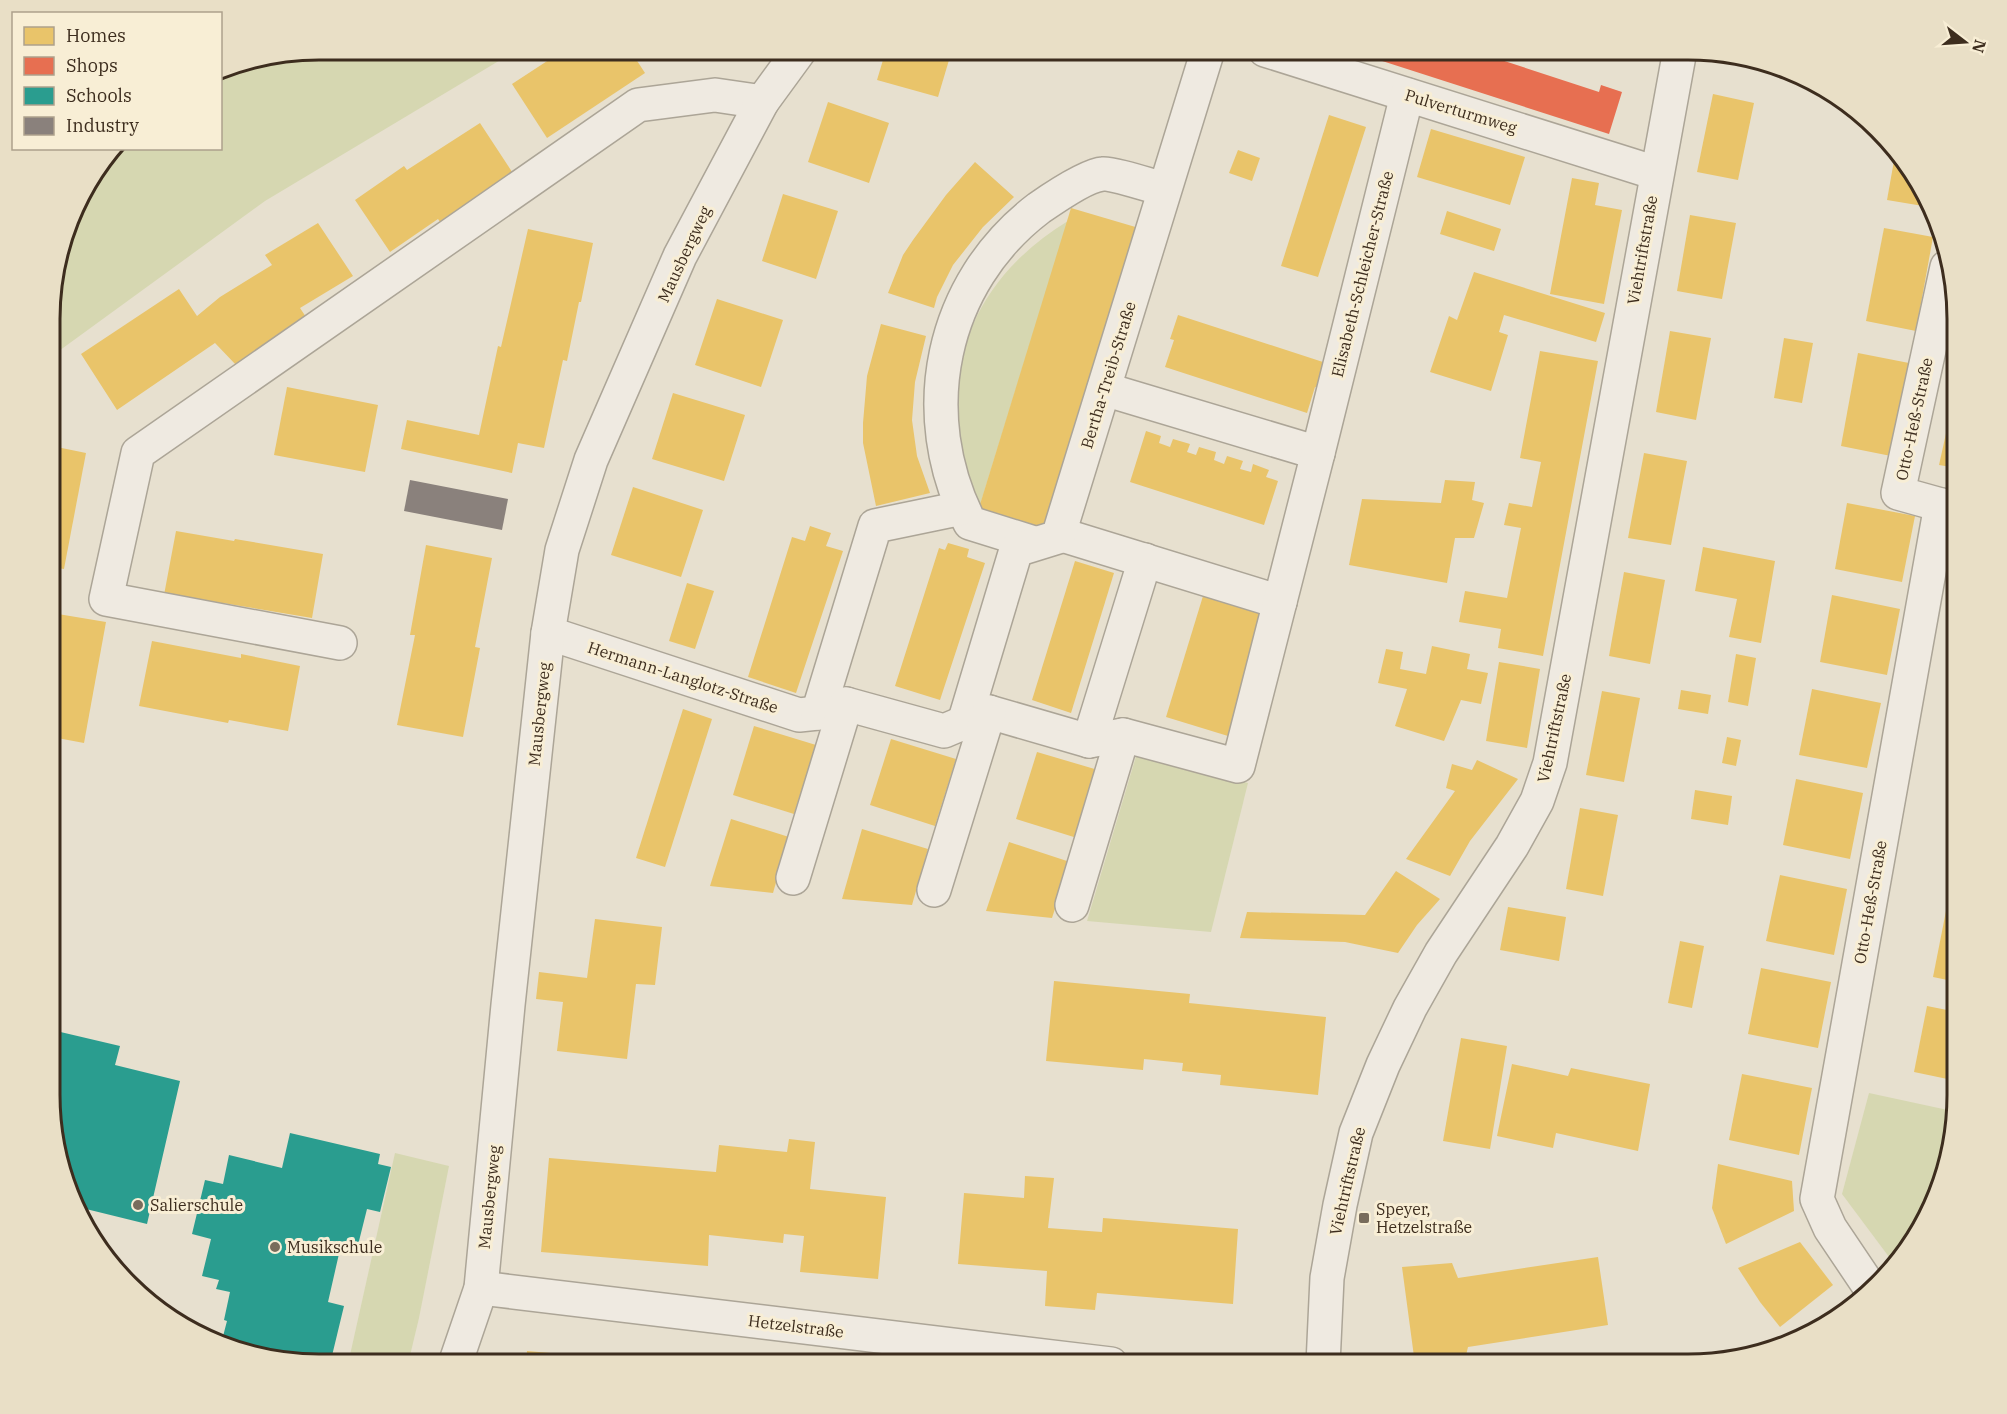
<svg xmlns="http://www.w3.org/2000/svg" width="2007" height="1414" font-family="'IBM Plex Serif',serif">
  <rect width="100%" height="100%" fill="#e7e0cf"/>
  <g fill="#d6d7b1">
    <path d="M 319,50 L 517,50 L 265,201 L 52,356 L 52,284 L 77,199 L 116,149 L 220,148 L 221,69 Z"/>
    <path d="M 1068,221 L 980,505 C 975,493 969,480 964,467 C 959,451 958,434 957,418 C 952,332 996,265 1068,221 Z"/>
    <path d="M 1137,753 L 1248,783 L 1211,932 L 1087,921 Z"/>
    <path d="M 1869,1093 L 1957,1112 L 1943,1182 L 1902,1259 L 1895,1265 L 1842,1194 Z"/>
    <path d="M 395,1153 L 449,1166 L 419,1318 L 408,1364 L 348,1364 Z"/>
  </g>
  <g fill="#e9c46a">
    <path d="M 564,50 L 630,50 L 645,73 L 547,138 L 512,84 Z"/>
    <path d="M 886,50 L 952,50 L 938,97 L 877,80 Z"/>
    <path d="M 1049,50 L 1078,50 L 1075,60 L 1048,52 Z"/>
    <path d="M 1713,94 L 1754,103 L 1738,180 L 1697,172 Z"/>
    <path d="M 828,102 L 889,123 L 869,183 L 808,162 Z"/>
    <path d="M 1329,115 L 1366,127 L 1318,277 L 1281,266 Z"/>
    <path d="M 480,123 L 516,178 L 443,226 L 438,219 L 390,252 L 355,200 L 404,166 L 407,170 Z"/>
    <path d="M 1431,129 L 1525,157 L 1510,205 L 1417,177 Z"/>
    <path d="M 1238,150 L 1260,158 L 1252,181 L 1229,173 Z"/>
    <path d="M 1895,155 L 1922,184 L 1929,207 L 1887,200 Z"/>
    <path d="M 975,162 L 1014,197 L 983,227 L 953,265 L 937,297 L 934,308 L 888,293 L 903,255 L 913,240 L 946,195 Z"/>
    <path d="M 1572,178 L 1599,183 L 1595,205 L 1622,210 L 1604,304 L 1550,294 Z"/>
    <path d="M 783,194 L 838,211 L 816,279 L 762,261 Z"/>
    <path d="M 1071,208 L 1149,231 L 1056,536 L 978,511 Z"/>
    <path d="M 1447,211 L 1501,229 L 1494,251 L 1440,234 Z"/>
    <path d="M 1690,215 L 1736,223 L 1722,299 L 1677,291 Z"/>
    <path d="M 318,223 L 353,276 L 300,308 L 306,317 L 237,366 L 215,343 L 117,410 L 81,354 L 179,289 L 197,316 L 220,297 L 272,265 L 265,255 Z"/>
    <path d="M 1884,228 L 1933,237 L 1916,331 L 1866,321 Z"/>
    <path d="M 528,229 L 593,243 L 581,302 L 579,302 L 567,361 L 563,360 L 544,448 L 518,443 L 512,473 L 401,449 L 407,420 L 479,435 L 498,346 L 501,347 Z"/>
    <path d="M 1474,272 L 1605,313 L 1596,342 L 1504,315 L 1499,332 L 1508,335 L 1491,391 L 1430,372 L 1449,316 L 1457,320 Z"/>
    <path d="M 717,299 L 783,320 L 761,387 L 695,365 Z"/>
    <path d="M 1178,315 L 1326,363 L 1318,388 L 1315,387 L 1307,413 L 1165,367 L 1174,340 L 1170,339 Z"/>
    <path d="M 881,324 L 926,336 L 915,382 L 912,420 L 917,456 L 930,493 L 876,506 L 863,443 L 863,423 L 867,376 Z"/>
    <path d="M 1670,331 L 1711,338 L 1696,420 L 1656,412 Z"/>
    <path d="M 1784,338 L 1813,343 L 1802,403 L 1774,398 Z"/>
    <path d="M 1540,351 L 1598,361 L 1543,656 L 1498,648 L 1501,629 L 1459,622 L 1465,591 L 1507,598 L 1521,528 L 1504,525 L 1509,503 L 1532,507 L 1541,462 L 1520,458 Z"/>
    <path d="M 1858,353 L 1909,363 L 1891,456 L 1841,446 Z"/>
    <path d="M 287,387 L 378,405 L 365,472 L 274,455 Z"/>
    <path d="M 673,393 L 745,415 L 724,481 L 652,459 Z"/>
    <path d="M 1953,402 L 1957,403 L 1957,468 L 1939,465 Z"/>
    <path d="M 1146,431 L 1161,436 L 1159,443 L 1170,447 L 1173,439 L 1190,444 L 1187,452 L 1196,455 L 1199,447 L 1216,452 L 1214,460 L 1224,464 L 1227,456 L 1243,461 L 1240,469 L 1251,472 L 1253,464 L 1269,470 L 1266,477 L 1278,481 L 1264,525 L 1130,482 Z"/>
    <path d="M 52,446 L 86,453 L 64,569 L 52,567 Z"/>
    <path d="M 1644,453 L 1687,461 L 1671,545 L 1628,538 Z"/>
    <path d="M 1445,480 L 1475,482 L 1472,500 L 1484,503 L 1474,538 L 1455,538 L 1447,583 L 1349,565 L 1362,499 L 1441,503 Z"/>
    <path d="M 633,487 L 703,510 L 681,577 L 611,555 Z"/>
    <path d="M 1847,503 L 1915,516 L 1902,582 L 1835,569 Z"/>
    <path d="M 810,526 L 831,533 L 826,546 L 843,551 L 796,693 L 748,677 L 792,537 L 805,541 Z"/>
    <path d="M 176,531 L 234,541 L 235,539 L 323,554 L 312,618 L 223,603 L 223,605 L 164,595 Z"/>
    <path d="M 948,543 L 969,549 L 967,557 L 985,563 L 940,700 L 895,686 L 939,548 L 945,550 Z"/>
    <path d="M 426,545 L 492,558 L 475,647 L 480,648 L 463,737 L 397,725 L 415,635 L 410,635 Z"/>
    <path d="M 1703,547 L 1775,561 L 1761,643 L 1729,637 L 1737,599 L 1695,591 Z"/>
    <path d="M 1075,561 L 1114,573 L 1071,713 L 1032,700 Z"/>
    <path d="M 1624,572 L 1665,580 L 1650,664 L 1609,656 Z"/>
    <path d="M 687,583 L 714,591 L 695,649 L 669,641 Z"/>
    <path d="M 1832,595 L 1900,609 L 1887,675 L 1820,662 Z"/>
    <path d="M 1203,596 L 1265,615 L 1228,736 L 1166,717 Z"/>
    <path d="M 52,613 L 106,622 L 84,743 L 52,737 Z"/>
    <path d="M 152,641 L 241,658 L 241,654 L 300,666 L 288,731 L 229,720 L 228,723 L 139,706 Z"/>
    <path d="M 1432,646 L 1470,654 L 1467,669 L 1488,673 L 1481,704 L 1461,700 L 1444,741 L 1395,726 L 1407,689 L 1378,683 L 1386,649 L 1403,652 L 1400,669 L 1426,674 Z"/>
    <path d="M 1736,654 L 1756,658 L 1748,706 L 1728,702 Z"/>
    <path d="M 1499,662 L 1540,669 L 1527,748 L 1486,741 Z"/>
    <path d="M 1812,689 L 1881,703 L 1867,768 L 1799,755 Z"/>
    <path d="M 1681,690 L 1711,695 L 1708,714 L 1678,709 Z"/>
    <path d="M 1602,691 L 1640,698 L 1624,782 L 1586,775 Z"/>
    <path d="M 683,709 L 712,719 L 665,867 L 636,858 Z"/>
    <path d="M 754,726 L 816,745 L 794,814 L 733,795 Z"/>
    <path d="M 1727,737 L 1741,740 L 1736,766 L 1722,763 Z"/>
    <path d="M 891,739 L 956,759 L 935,826 L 870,805 Z"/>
    <path d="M 1037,752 L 1098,770 L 1077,838 L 1016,819 Z"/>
    <path d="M 1477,760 L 1518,779 L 1470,841 L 1450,876 L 1406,859 L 1455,791 L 1446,788 L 1452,764 L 1472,770 Z"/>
    <path d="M 1796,779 L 1863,793 L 1850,859 L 1783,845 Z"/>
    <path d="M 1695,790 L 1732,796 L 1728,825 L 1691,819 Z"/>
    <path d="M 1580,808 L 1618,815 L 1603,896 L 1566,889 Z"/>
    <path d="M 731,819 L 789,837 L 773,893 L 710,886 Z"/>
    <path d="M 862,829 L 928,849 L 912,905 L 842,899 Z"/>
    <path d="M 1956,833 L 1957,833 L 1957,886 L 1946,884 Z"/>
    <path d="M 1009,842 L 1070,862 L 1052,918 L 986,911 Z"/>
    <path d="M 1396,871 L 1440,899 L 1417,925 L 1398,953 L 1345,942 L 1240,938 L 1247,912 L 1365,915 Z"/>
    <path d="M 1780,875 L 1847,889 L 1834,955 L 1766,941 Z"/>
    <path d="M 1508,907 L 1566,917 L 1559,961 L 1500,950 Z"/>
    <path d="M 1946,911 L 1957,913 L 1957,982 L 1933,977 Z"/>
    <path d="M 595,919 L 662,927 L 655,985 L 636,984 L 627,1059 L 557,1051 L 563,1002 L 536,999 L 539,972 L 587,978 Z"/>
    <path d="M 1680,941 L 1704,946 L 1692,1008 L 1668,1003 Z"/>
    <path d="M 1761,968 L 1831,982 L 1818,1048 L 1748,1034 Z"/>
    <path d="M 1054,981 L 1190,994 L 1189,1003 L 1326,1017 L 1318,1095 L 1220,1085 L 1221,1075 L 1182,1071 L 1183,1063 L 1144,1059 L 1143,1070 L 1046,1061 Z"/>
    <path d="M 1927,1006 L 1957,1012 L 1957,1081 L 1914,1072 Z"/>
    <path d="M 1461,1038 L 1507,1046 L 1490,1149 L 1443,1141 Z"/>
    <path d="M 1512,1064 L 1568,1076 L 1571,1068 L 1650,1084 L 1638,1151 L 1556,1133 L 1553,1148 L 1497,1136 Z"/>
    <path d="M 1742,1074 L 1812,1088 L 1799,1155 L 1729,1140 Z"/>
    <path d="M 789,1139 L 815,1142 L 810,1189 L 886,1197 L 878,1279 L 800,1272 L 804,1236 L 784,1234 L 783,1243 L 709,1235 L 708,1266 L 541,1252 L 549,1158 L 716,1172 L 719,1145 L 787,1152 Z"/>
    <path d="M 1718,1164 L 1792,1181 L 1794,1211 L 1726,1244 L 1712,1208 Z"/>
    <path d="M 1025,1176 L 1054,1178 L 1048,1228 L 1102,1232 L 1103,1218 L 1238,1229 L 1233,1304 L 1097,1293 L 1095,1310 L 1045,1306 L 1047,1271 L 958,1264 L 964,1193 L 1024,1198 Z"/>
    <path d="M 1800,1242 L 1833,1285 L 1780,1327 L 1760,1302 L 1738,1268 Z"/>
    <path d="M 1598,1257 L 1608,1325 L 1468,1347 L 1464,1364 L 1415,1364 L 1402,1267 L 1452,1263 L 1458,1278 Z"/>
    <path d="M 527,1351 L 656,1362 L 656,1364 L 526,1364 Z"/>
  </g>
  <path fill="#e76f51" d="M 1348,50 L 1489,50 L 1486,55 L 1599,92 L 1601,85 L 1622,92 L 1609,134 Z"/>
  <g fill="#2a9d8f">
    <path d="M 52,1030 L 120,1046 L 115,1065 L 180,1081 L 147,1224 L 82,1208 L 80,1215 L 52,1130 Z"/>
    <path d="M 290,1133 L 380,1154 L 378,1164 L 391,1167 L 380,1212 L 367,1209 L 357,1249 L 341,1245 L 328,1302 L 344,1306 L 330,1364 L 302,1364 L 238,1351 L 221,1344 L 227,1321 L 224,1320 L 230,1292 L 216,1289 L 219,1280 L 202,1276 L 211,1239 L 192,1234 L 205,1180 L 223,1184 L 229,1155 L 282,1168 Z"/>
  </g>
  <path fill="#8a817c" d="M 410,480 L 508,499 L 502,530 L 404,511 Z"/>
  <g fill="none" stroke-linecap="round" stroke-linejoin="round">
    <defs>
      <g id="street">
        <path d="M 1265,50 L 1656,173"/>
        <path d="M 1104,389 L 1318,453"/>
        <path d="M 1941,505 L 1898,493 L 1947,267"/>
        <path d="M 1059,534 L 1280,602"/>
        <path d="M 1034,543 L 970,523 C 914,414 940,283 1039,208 C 1052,199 1087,175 1103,174 C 1112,173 1152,186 1164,189"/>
        <path d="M 548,633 L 799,715 L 818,713 L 846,704 L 944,731 L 989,712 L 1089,741 L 1123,735 L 1238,766 L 1318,453 L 1407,95"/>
        <path d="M 340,643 L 106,599 L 138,453 L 638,105 L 715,95 L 762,102"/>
        <path d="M 818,713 L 875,526 L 962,508"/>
        <path d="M 964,723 L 1016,550 L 1058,537 L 1208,50"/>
        <path d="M 1089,741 L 1145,560"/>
        <path d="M 793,878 L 846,704"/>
        <path d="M 934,890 L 989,712"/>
        <path d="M 1072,905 L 1123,735"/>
        <path d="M 1869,1286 L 1830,1228 L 1817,1199 L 1941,505 L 1957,508"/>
        <path d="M 481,1288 L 1111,1364"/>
        <path d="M 455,1364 L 481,1288 L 508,1005 L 548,633 L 562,550 L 591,460 L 680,256 L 762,102 L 800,50"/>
        <path d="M 1323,1364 L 1327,1278 L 1340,1205 L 1356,1133 L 1383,1065 L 1410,1008 L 1441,953 L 1512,846 L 1537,801 L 1550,763 L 1680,50"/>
      </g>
    </defs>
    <use href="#street" stroke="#aca597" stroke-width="36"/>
    <use href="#street" stroke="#efeae1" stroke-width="33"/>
  </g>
  <g fill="#786c5c" stroke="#f8eed5" stroke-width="2">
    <circle cx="138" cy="1205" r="6"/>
    <rect x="1358" y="1212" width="12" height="12" rx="3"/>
    <circle cx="275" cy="1247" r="6"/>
  </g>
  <g text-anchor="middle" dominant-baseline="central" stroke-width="6" stroke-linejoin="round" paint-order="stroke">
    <g font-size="16" fill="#3d2d1e" stroke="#f8eed5">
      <text transform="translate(1461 111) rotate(17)">Pulverturmweg</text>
      <text transform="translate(1642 250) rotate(-80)">Viehtriftstraße</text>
      <text transform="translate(684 254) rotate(-65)">Mausbergweg</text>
      <text transform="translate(1362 274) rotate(-76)">Elisabeth-Schleicher-Straße</text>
      <text transform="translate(1108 375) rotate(-73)">Bertha-Treib-Straße</text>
      <text transform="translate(1914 419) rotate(-78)">Otto-Heß-Straße</text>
      <text transform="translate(683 677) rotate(18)">Hermann-Langlotz-Straße</text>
      <text transform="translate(539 714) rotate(-84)">Mausbergweg</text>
      <text transform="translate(1554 728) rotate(-78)">Viehtriftstraße</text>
      <text transform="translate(1870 902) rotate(-80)">Otto-Heß-Straße</text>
      <text transform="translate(1347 1181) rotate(-77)">Viehtriftstraße</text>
      <text transform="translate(489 1197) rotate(-84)">Mausbergweg</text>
      <text transform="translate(796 1326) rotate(7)">Hetzelstraße</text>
    </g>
    <g font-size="16" fill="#3d2d1e" stroke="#f8eed5" text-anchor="start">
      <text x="150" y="1205">Salierschule</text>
      <text x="1376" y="1209">Speyer,<tspan x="1376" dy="18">Hetzelstraße</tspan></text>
      <text x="287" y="1247">Musikschule</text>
    </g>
  </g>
  <path d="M0 0H2007V1414H0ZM319 60H1688A259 259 0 0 1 1947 319V1095A259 259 0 0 1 1688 1354H319A259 259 0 0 1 60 1095V319A259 259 0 0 1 319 60Z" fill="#e9dfc6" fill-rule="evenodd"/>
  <path fill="none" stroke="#3d2d1e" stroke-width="3" d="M319 60H1688A259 259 0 0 1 1947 319V1095A259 259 0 0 1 1688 1354H319A259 259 0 0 1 60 1095V319A259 259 0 0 1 319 60Z"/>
  <rect x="12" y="12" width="210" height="138" fill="#f8eed5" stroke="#ada18c" stroke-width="1.5"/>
  <rect x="24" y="27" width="30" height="18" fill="#e9c46a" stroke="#ada18c" stroke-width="1.5"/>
  <text x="66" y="42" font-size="18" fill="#3d2d1e">Homes</text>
  <rect x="24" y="57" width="30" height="18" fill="#e76f51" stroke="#ada18c" stroke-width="1.5"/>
  <text x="66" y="72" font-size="18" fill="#3d2d1e">Shops</text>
  <rect x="24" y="87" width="30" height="18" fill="#2a9d8f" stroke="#ada18c" stroke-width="1.5"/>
  <text x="66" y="102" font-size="18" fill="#3d2d1e">Schools</text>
  <rect x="24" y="117" width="30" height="18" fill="#8a817c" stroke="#ada18c" stroke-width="1.5"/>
  <text x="66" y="132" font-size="18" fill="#3d2d1e">Industry</text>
  <g transform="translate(1965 42) rotate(107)" stroke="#f8eed5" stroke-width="4.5" paint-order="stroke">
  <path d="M0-4.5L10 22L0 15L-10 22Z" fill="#3d2d1e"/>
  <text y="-9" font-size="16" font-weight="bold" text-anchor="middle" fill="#3d2d1e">N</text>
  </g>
</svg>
